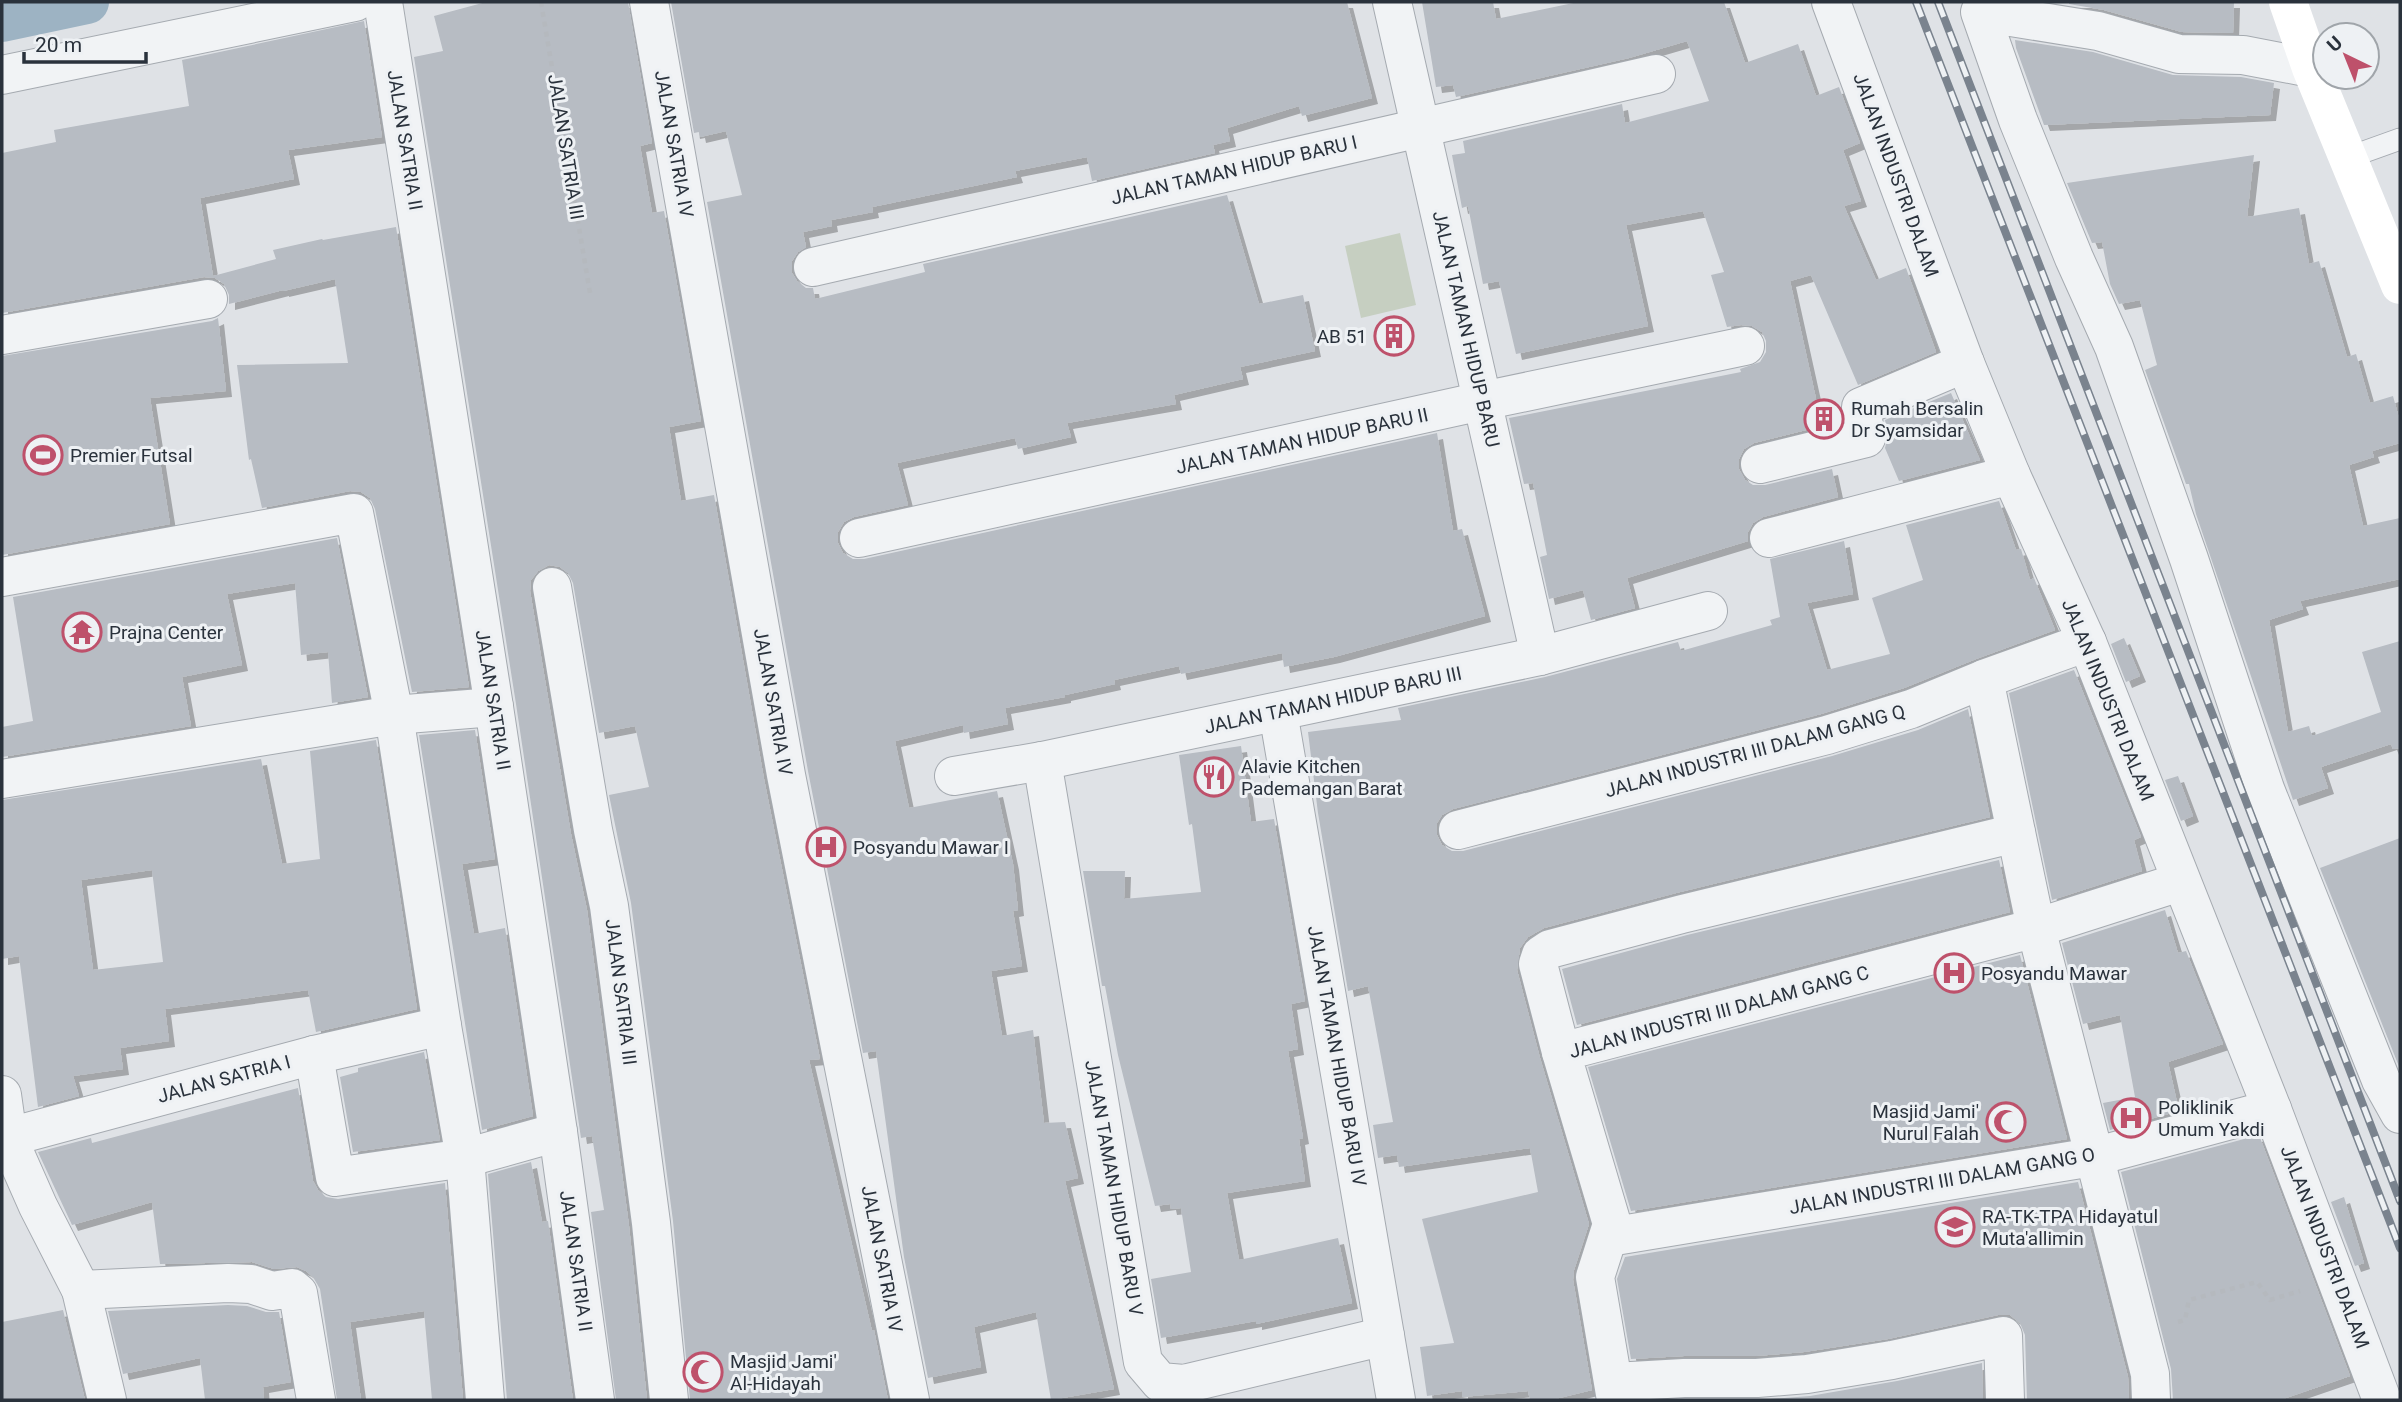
<svg xmlns="http://www.w3.org/2000/svg" width="2402" height="1402" font-family="Roboto,sans-serif">
<style>
.green{fill:#c6cfc1}
.lines{fill:none;stroke-linecap:round;stroke-linejoin:round}
.canal{stroke:#9db3c3;stroke-width:44}
.building{fill:#b7bcc3;fill-rule:evenodd;filter:url(#shadow)}
.lane-casing{stroke:#a5aab0;stroke-width:23}
.street-casing{stroke:#a5aab0;stroke-width:40}
.path{stroke:#b5b9be;stroke-width:4.5;stroke-dasharray:5 5;stroke-linecap:butt}
.lane{stroke:#f1f3f5;stroke-width:21}
.street{stroke:#f1f3f5;stroke-width:38}
.secondary{stroke:#fff;stroke-width:38}
.rail-casing{stroke:#7a838e;stroke-width:8}
.rail{stroke:#eef1f4;stroke-width:5;stroke-dasharray:16;stroke-linecap:butt}
.labels{text-anchor:middle;dominant-baseline:central;stroke-width:6;stroke-linejoin:round;paint-order:stroke}
.street-label{font-size:19px;fill:#2a323c;stroke:#eef1f4}
.poi-label{font-size:19px;fill:#2a323c;stroke:#eef1f4;text-anchor:start}
</style>
<defs>
<filter id="shadow"><feDropShadow dx="6" dy="6" stdDeviation="0" flood-color="#0004"/></filter>
</defs>
<rect width="100%" height="100%" fill="#dfe2e6"/>
<!-- green -->
<g class="green">
<polygon points="2,2 87,2 2,20"/>
<polygon points="1400,233 1416,305 1361,318 1345,246"/>
</g>
<g class="lines">
<!-- canal -->
<polyline class="canal" points="2,20 87,2"/>
</g>
<!-- building -->
<g class="building">
<polygon points="486,2 628,2 652,143 640,146 652,213 664,211 701,421 669,427 681,501 714,495 764,779 820,1059 809,1060 872,1331 874,1330 888,1400 690,1400 673,1221 631,903 609,795 649,787 635,726 599,733 573,583 568,573 560,567 549,565 538,571 531,580 530,591 571,834 587,910 629,1226 647,1400 616,1400 591,1212 604,1210 592,1136 581,1138 516,704 414,57 443,51 434,16"/>
<polygon points="671,2 1347,2 1372,98 1302,116 1299,106 1227,128 1230,141 1213,145 1215,153 1092,181 1087,157 1015,171 1017,177 872,207 873,212 831,220 832,226 803,232 806,247 798,252 792,261 792,273 797,281 806,288 813,288 815,299 925,272 923,264 1227,195 1259,304 1303,295 1315,351 1240,367 1243,379 1174,395 1176,404 1067,423 1071,437 1018,449 1015,438 897,463 908,505 854,517 844,522 838,532 838,543 843,553 853,559 864,559 1437,433 1453,531 1462,529 1485,616 1334,657 1284,667 1282,653 1181,674 1179,666 1114,680 1115,684 1065,695 1065,697 1005,708 1008,724 964,733 963,725 895,741 909,808 997,791 1013,864 1018,910 1013,911 1022,966 991,971 1002,1036 1033,1030 1044,1123 1065,1122 1078,1178 1065,1181 1114,1389 1051,1400 1036,1312 974,1327 981,1367 928,1378 904,1257 876,1051 863,1053 808,771 707,202 742,195 726,131 700,137 699,132 694,133"/>
<polygon points="1422,2 1493,2 1496,19 1578,2 1724,2 1745,63 1798,44 1816,96 1839,87 1860,143 1843,150 1861,201 1844,206 1876,280 1906,268 1936,352 1858,385 1811,275 1790,281 1822,426 1754,443 1744,449 1739,459 1739,469 1745,480 1753,485 1765,485 1832,469 1838,497 1763,517 1753,523 1748,532 1748,541 1627,578 1635,608 1591,620 1583,590 1549,599 1540,557 1547,555 1533,483 1524,484 1509,418 1741,372 1740,369 1760,362 1766,352 1766,341 1762,332 1752,326 1741,325 1727,327 1711,275 1724,272 1703,211 1626,225 1648,326 1516,354 1499,281 1483,284 1468,206 1462,208 1452,155 1465,153 1463,141 1622,104 1625,123 1709,101 1687,41 1629,58 1456,97 1453,85 1436,87"/>
<polygon points="2069,2 2234,2 2233,33 2182,32 2104,10 2069,4"/>
<polygon points="364,21 382,137 288,150 294,179 200,198 213,276 276,259 273,250 322,239 323,240 396,227 469,687 412,692 375,509 370,498 361,492 350,491 262,508 251,459 249,460 237,365 348,363 335,279 283,291 283,290 229,304 229,295 224,284 215,278 204,277 2,313 2,153 56,142 54,130 189,106 182,60"/>
<polygon points="2015,40 2093,52 2173,75 2241,77 2274,83 2270,115 2044,125 2016,48"/>
<polygon points="2254,155 2247,217 2299,208 2309,264 2319,261 2347,357 2356,354 2370,403 2393,396 2400,422 2400,443 2372,451 2374,457 2349,465 2363,526 2400,518 2400,579 2300,601 2303,609 2269,620 2288,732 2309,726 2312,736 2381,712 2362,652 2400,641 2400,748 2393,749 2391,744 2321,767 2328,788 2293,800 2196,514 2189,484 2186,484 2145,370 2157,365 2140,300 2119,304 2110,284 2102,242 2092,243 2067,183"/>
<polygon points="218,318 226,391 150,398 170,524 2,555 2,356 212,321"/>
<polygon points="1951,393 1980,460 1899,481 1885,448 1888,435 1885,420"/>
<polygon points="1999,501 2016,550 2021,549 2030,580 2034,578 2055,630 1976,659 1904,688 1821,714 1453,809 1442,815 1437,823 1437,835 1442,845 1452,851 1463,851 1832,756 1918,730 1968,709 1990,817 1676,893 1544,928 1528,937 1520,948 1517,970 1540,1058 1589,1224 1574,1270 1573,1280 1592,1390 1551,1400 1530,1400 1528,1391 1462,1397 1462,1391 1427,1396 1420,1347 1454,1343 1422,1219 1538,1192 1530,1148 1399,1167 1397,1155 1378,1158 1373,1125 1393,1122 1368,986 1348,991 1318,813 1308,732 1401,720 1398,708 1545,677 1678,642 1681,651 1772,625 1770,620 1780,617 1770,559 1844,541 1853,594 1807,603 1827,670 1890,654 1872,598 1923,580 1906,525"/>
<polygon points="337,538 368,697 332,703 328,652 301,655 295,583 227,594 242,665 182,677 191,726 2,757 2,727 33,721 13,597"/>
<polygon points="2124,638 2140,676 2126,682 2111,644"/>
<polygon points="2074,670 2141,837 2134,840 2142,871 2052,900 2009,693"/>
<polygon points="475,730 495,859 462,864 474,934 505,928 533,1116 482,1130 419,735"/>
<path d="M 376,740 L 417,1009 L 316,1032 L 308,990 L 165,1009 L 169,1041 L 120,1048 L 123,1069 L 73,1076 L 79,1096 L 38,1107 L 19,956 L 2,959 L 2,800 L 261,759 L 282,864 L 320,859 L 310,751 ZM 152,870 L 163,962 L 93,970 L 81,880 Z"/>
<polygon points="1241,746 1251,822 1274,819 1305,1001 1291,1004 1298,1049 1288,1051 1303,1138 1299,1139 1305,1181 1227,1193 1239,1260 1338,1238 1352,1303 1256,1324 1256,1321 1161,1338 1151,1279 1191,1272 1181,1208 1171,1209 1170,1204 1155,1206 1118,1055 1105,986 1102,986 1083,871 1125,871 1124,899 1201,892 1192,824 1189,825 1179,755"/>
<polygon points="2178,776 2193,816 2181,821 2165,780"/>
<polygon points="2400,838 2400,1069 2320,868"/>
<polygon points="1999,860 2010,912 1577,1025 1562,969 1687,935"/>
<polygon points="2165,910 2178,953 2186,951 2223,1044 2168,1062 2179,1111 2110,1130 2103,1103 2135,1097 2120,1015 2083,1024 2062,943"/>
<polygon points="2020,955 2067,1139 1631,1211 1588,1067"/>
<polygon points="424,1052 440,1140 353,1152 340,1077 358,1072 358,1068"/>
<polygon points="298,1088 313,1181 318,1190 326,1197 338,1199 445,1183 463,1400 432,1400 424,1311 350,1322 361,1400 337,1400 320,1289 313,1277 306,1271 297,1267 274,1269 252,1262 160,1264 152,1202 72,1225 38,1152 91,1138 92,1143"/>
<polygon points="2259,1135 2350,1376 2280,1400 2173,1400 2171,1369 2121,1172"/>
<polygon points="531,1162 542,1222 548,1221 573,1400 507,1400 488,1174"/>
<polygon points="2078,1182 2128,1377 2129,1400 2027,1400 2025,1335 2020,1323 2010,1315 1998,1315 1888,1339 1804,1352 1756,1356 1684,1356 1631,1359 1617,1279 1625,1257"/>
<polygon points="2344,1197 2364,1263 2355,1266 2331,1202"/>
<polygon points="228,1305 247,1306 266,1312 279,1312 291,1382 263,1387 264,1400 205,1400 200,1358 123,1374 108,1311"/>
<polygon points="63,1310 85,1400 2,1400 2,1322"/>
<polygon points="1982,1363 1983,1400 1678,1400 1757,1400 1810,1396 1897,1381"/>
</g>
<g class="lines">
<!-- lane casing -->
<g class="lane-casing">
<polyline id="lane" points="2347,158 2400,139"/>
</g>
<!-- street casing -->
<g class="street-casing">
<g id="street">
<polyline points="383,2 494,707 558,1132 595,1400"/>
<polyline points="649,2 786,775 910,1400"/>
<polyline points="1392,2 1540,656"/>
<polyline points="1831,2 1965,363 2011,475 2087,642 2272,1109 2382,1400"/>
<polyline points="2311,68 2243,55 2179,54 2098,31 1980,12 2018,120 2074,258 2114,347 2189,559 2265,789 2381,1080 2400,1114"/>
<polyline points="2,75 355,2"/>
<polyline points="813,267 1656,74"/>
<polyline points="2,335 208,299"/>
<polyline points="1760,464 1866,438 1861,407 1965,363"/>
<polyline points="859,538 1482,401 1745,346"/>
<polyline points="1769,538 2011,475"/>
<polyline points="2,577 354,513 394,715 442,1026 465,1158 485,1400"/>
<polyline points="552,587 593,830 609,906 651,1223 669,1400"/>
<polyline points="1984,679 2036,928 2150,1374 2151,1400"/>
<polyline points="1278,712 1396,1400"/>
<polyline points="1042,761 1143,1362 1160,1382 1184,1384 1385,1336"/>
<polyline points="954,776 1042,761 1540,656 1708,611"/>
<polyline points="2,779 394,715 494,707"/>
<polyline points="1458,830 1827,735 1911,709 1984,679 2087,642"/>
<polyline points="1561,1052 1538,964 1541,955 1550,949 1682,914 2016,833"/>
<polyline points="314,1055 335,1177 465,1158 558,1132"/>
<polyline points="2,1095 8,1138 38,1206 81,1290 107,1400"/>
<polyline points="2,1139 314,1055 442,1026"/>
<polyline points="1609,1237 2093,1157 2272,1109"/>
<polyline points="81,1290 228,1283 251,1284 272,1291 292,1288 298,1293 316,1400"/>
<polyline points="1614,1382 1684,1378 1757,1378 1807,1374 1892,1360 2003,1336 2005,1400"/>
<polyline points="1616,1400 1595,1277 1612,1224 1561,1052 2036,928 2180,882"/>
</g>
</g>
<!-- path -->
<g class="path">
<polyline points="541,2 590,293"/>
<polyline points="2178,1322 2185,1320 2189,1300 2257,1282 2270,1300 2300,1291"/>
</g>
<!-- lane -->
<use href="#lane" class="lane"/>
<!-- street -->
<use href="#street" class="street"/>
<!-- secondary -->
<polyline class="secondary" points="2288,2 2311,68 2400,285"/>
<!-- rail casing -->
<g class="rail-casing">
<g id="rail">
<polyline points="1916,2 2400,1248"/>
<polyline points="1938,2 2400,1201"/>
</g>
</g>
<!-- rail -->
<use href="#rail" class="rail"/>
</g>
<!-- icons -->
<defs>
<g id="building-ring" transform="scale(2.0125)"><circle r="9.5" fill="#eef1f4" stroke="#be516b" stroke-width="1.5"/><path d="M-4-6H4V6H1V3H-1V6H-4ZM-2.5-4.3h1.7v1.8h-1.7ZM.8-4.3h1.7v1.8H.8ZM-2.5-1h1.7V.8h-1.7ZM.8-1h1.7V.8H.8Z" fill="#be516b"/></g>
<g id="stadium-ring" transform="scale(2.0125)"><circle r="9.5" fill="#eef1f4" stroke="#be516b" stroke-width="1.5"/><path d="M0-5a6.5 5 0 1 0 0 10a6.5 5 0 1 0 0-10ZM-3.5-1.8h7v3.6h-7Z" fill="#be516b"/></g>
<g id="temple-ring" transform="scale(2.0125)"><circle r="9.5" fill="#eef1f4" stroke="#be516b" stroke-width="1.5"/><path d="M0-6L5-2H3V0L6.5 2.5H4V6H1.5V3h-3V6H-4V2.5H-6.5L-3 0V-2H-5Z" fill="#be516b"/></g>
<g id="restaurant-ring" transform="scale(2.0125)"><circle r="9.5" fill="#eef1f4" stroke="#be516b" stroke-width="1.5"/><path d="M-5-6h1v4h1v-4h1v4h1v-4h1v5L-1.5 .5V6h-2V.5L-5-1ZM5-6V6H3V1.5H1.5Q1.5-4 5-6Z" fill="#be516b"/></g>
<g id="hospital-ring" transform="scale(2.0125)"><circle r="9.5" fill="#eef1f4" stroke="#be516b" stroke-width="1.5"/><path d="M-5-5h3v3.5h4V-5h3V5h-3V1.5h-4V5h-3Z" fill="#be516b"/></g>
<g id="mosque-ring" transform="scale(2.0125)"><circle r="9.5" fill="#eef1f4" stroke="#be516b" stroke-width="1.5"/><path d="M3.5-4.9A6 6 0 1 0 3.5 4.9A5 5 0 1 1 3.5-4.9Z" fill="#be516b"/></g>
<g id="school-ring" transform="scale(2.0125)"><circle r="9.5" fill="#eef1f4" stroke="#be516b" stroke-width="1.5"/><path d="M0-5L7-2L0 1L-7-2ZM-4 1L0 2.5L4 1V4Q0 6-4 4Z" fill="#be516b"/></g>
</defs>
<g fill-rule="evenodd">
<use href="#building-ring" x="1394" y="336"/>
<use href="#building-ring" x="1824" y="419"/>
<use href="#stadium-ring" x="43" y="455"/>
<use href="#temple-ring" x="82" y="632"/>
<use href="#restaurant-ring" x="1214" y="777"/>
<use href="#hospital-ring" x="826" y="847"/>
<use href="#hospital-ring" x="1954" y="973"/>
<use href="#hospital-ring" x="2131" y="1118"/>
<use href="#mosque-ring" x="2006" y="1122"/>
<use href="#school-ring" x="1955" y="1227"/>
<use href="#mosque-ring" x="703" y="1372"/>
</g>
<g class="labels">
<!-- street labels -->
<g class="street-label">
<text transform="translate(405 140) rotate(81)">JALAN SATRIA II</text>
<text transform="translate(674 144) rotate(80)">JALAN SATRIA IV</text>
<text transform="translate(566 147) rotate(81)">JALAN SATRIA III</text>
<text transform="translate(1234 170) rotate(-13)">JALAN TAMAN HIDUP BARU I</text>
<text transform="translate(1896 175) rotate(70)">JALAN INDUSTRI DALAM</text>
<text transform="translate(1466 329) rotate(77)">JALAN TAMAN HIDUP BARU</text>
<text transform="translate(1302 441) rotate(-12)">JALAN TAMAN HIDUP BARU II</text>
<text transform="translate(493 700) rotate(81)">JALAN SATRIA II</text>
<text transform="translate(1333 700) rotate(-12)">JALAN TAMAN HIDUP BARU III</text>
<text transform="translate(2108 700) rotate(68)">JALAN INDUSTRI DALAM</text>
<text transform="translate(773 702) rotate(80)">JALAN SATRIA IV</text>
<text transform="translate(1755 751) rotate(-15)">JALAN INDUSTRI III DALAM GANG Q</text>
<text transform="translate(621 992) rotate(83)">JALAN SATRIA III</text>
<text transform="translate(1719 1012) rotate(-15)">JALAN INDUSTRI III DALAM GANG C</text>
<text transform="translate(1337 1056) rotate(80)">JALAN TAMAN HIDUP BARU IV</text>
<text transform="translate(224 1079) rotate(-15)">JALAN SATRIA I</text>
<text transform="translate(1942 1181) rotate(-10)">JALAN INDUSTRI III DALAM GANG O</text>
<text transform="translate(1114 1188) rotate(80)">JALAN TAMAN HIDUP BARU V</text>
<text transform="translate(2325 1247) rotate(69)">JALAN INDUSTRI DALAM</text>
<text transform="translate(882 1259) rotate(79)">JALAN SATRIA IV</text>
<text transform="translate(576 1261) rotate(82)">JALAN SATRIA II</text>
</g>
<!-- poi labels -->
<g class="poi-label">
<text x="1367" y="336" text-anchor="end">AB 51</text>
<text x="1851" y="408">Rumah Bersalin<tspan x="1851" dy="22">Dr Syamsidar</tspan></text>
<text x="70" y="455">Premier Futsal</text>
<text x="109" y="632">Prajna Center</text>
<text x="1241" y="766">Alavie Kitchen<tspan x="1241" dy="22">Pademangan Barat</tspan></text>
<text x="853" y="847">Posyandu Mawar I</text>
<text x="1981" y="973">Posyandu Mawar</text>
<text x="2158" y="1107">Poliklinik<tspan x="2158" dy="22">Umum Yakdi</tspan></text>
<text x="1979" y="1111" text-anchor="end">Masjid Jami'<tspan x="1979" dy="22">Nurul Falah</tspan></text>
<text x="1982" y="1216">RA-TK-TPA Hidayatul<tspan x="1982" dy="22">Muta'allimin</tspan></text>
<text x="730" y="1361">Masjid Jami'<tspan x="730" dy="22">Al-Hidayah</tspan></text>
</g>
</g>
<!-- border -->
<rect width="2402" height="1402" fill="none" stroke="#2a323c" stroke-width="7"/>
<!-- north arrow -->
<g transform="translate(2346 56) rotate(317)"><circle r="33" fill="#eef1f4" stroke="#a0a5aa" stroke-width="2"/>
<path d="M0-5L12 26L0 18L-12 26Z" fill="#be516b"/>
<text y="-10" font-size="19" font-weight="bold" text-anchor="middle" fill="#2a323c">U</text>
</g>
<!-- scale -->
<path d="M24 52v10h122v-10" fill="none" stroke="#2a323c" stroke-width="3.5"/>
<text x="35" y="52" font-size="21" fill="#2a323c" stroke="#eef1f4" stroke-width="5" paint-order="stroke">20 m</text>
</svg>
